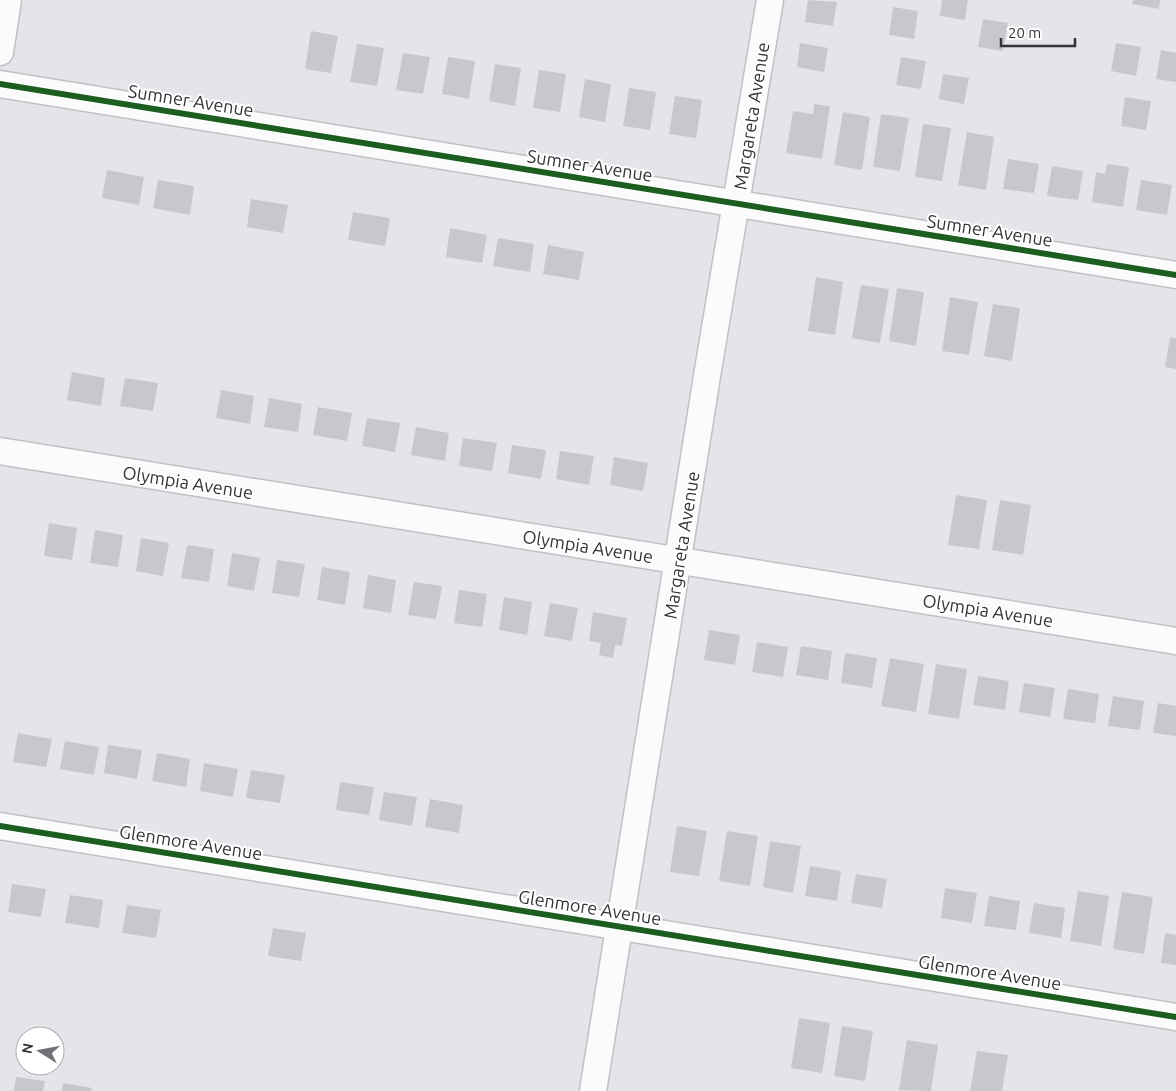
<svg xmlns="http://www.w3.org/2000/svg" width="1176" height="1091" font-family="Ubuntu,sans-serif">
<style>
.building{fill:#c8c8cc}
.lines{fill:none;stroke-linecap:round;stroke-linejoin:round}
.minor-casing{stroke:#c0c0c5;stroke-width:29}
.minor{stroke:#fbfbfc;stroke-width:26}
.cycleway-casing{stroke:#fff;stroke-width:9}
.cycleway{stroke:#1b5e20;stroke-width:6}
.labels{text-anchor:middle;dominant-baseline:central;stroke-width:4;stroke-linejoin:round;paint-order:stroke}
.street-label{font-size:18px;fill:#343437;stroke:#fff}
</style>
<rect width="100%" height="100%" fill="#e4e4ea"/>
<!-- building -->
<g class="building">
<polygon points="808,0 837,2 833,26 805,22"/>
<polygon points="942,0 968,0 965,20 940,16"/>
<polygon points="1133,0 1160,0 1159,9 1132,4"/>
<polygon points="893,7 918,11 914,39 889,35"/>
<polygon points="983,19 1008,23 1003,51 978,47"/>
<polygon points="311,31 338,36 331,73 305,69"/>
<polygon points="800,43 828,48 824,72 797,67"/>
<polygon points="1116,43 1141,47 1136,76 1111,71"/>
<polygon points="357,44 384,48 377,86 350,82"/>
<polygon points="1161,50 1176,53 1176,82 1156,79"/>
<polygon points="403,53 430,57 423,94 396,90"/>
<polygon points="448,57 475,61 469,99 442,94"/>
<polygon points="901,57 926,61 921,89 896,85"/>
<polygon points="495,64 521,68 515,106 489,101"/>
<polygon points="539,70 566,74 560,112 533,108"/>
<polygon points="943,74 969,78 964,104 939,99"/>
<polygon points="585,79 611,84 605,122 579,117"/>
<polygon points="629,88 656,92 650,130 623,126"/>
<polygon points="675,96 702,100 696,138 669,134"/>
<polygon points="1125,97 1151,101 1146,130 1121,126"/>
<polygon points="814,104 830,106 822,159 786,153 793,111 813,114"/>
<polygon points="843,112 870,117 862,170 834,165"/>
<polygon points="881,114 909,118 900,171 873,167"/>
<polygon points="923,124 951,128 942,181 915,177"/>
<polygon points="967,132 994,137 986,190 958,185"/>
<polygon points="1008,159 1039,164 1034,193 1003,189"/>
<polygon points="1107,164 1129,167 1123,207 1092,202 1096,172 1105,174"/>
<polygon points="1052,166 1083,171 1078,200 1047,196"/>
<polygon points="107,170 144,177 139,205 102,198"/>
<polygon points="158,180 194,186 190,215 153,208"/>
<polygon points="1141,180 1172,185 1167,215 1136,210"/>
<polygon points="251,199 288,205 283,233 247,227"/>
<polygon points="353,212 390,218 385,246 348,240"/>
<polygon points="450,228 487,235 482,263 446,257"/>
<polygon points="498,238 534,244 530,272 493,266"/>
<polygon points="548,245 584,252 579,280 543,274"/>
<polygon points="816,277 843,282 835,335 808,331"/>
<polygon points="861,285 889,289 880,343 852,338"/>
<polygon points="897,288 924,292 916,346 889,341"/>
<polygon points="950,297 978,302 969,355 942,351"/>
<polygon points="993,304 1020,308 1012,361 984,356"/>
<polygon points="1170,337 1176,338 1176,369 1165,367"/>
<polygon points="72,372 105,378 101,406 67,400"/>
<polygon points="125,378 158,383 153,411 120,406"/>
<polygon points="221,390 254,396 250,424 216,418"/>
<polygon points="269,398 302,404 298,432 264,427"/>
<polygon points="318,407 352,413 347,441 313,435"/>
<polygon points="367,418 400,423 395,452 362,446"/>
<polygon points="416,427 449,433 445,461 411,455"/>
<polygon points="463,438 497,443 492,471 459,466"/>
<polygon points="512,445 546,450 541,479 508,473"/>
<polygon points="560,451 594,456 589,485 556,479"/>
<polygon points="614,457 648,463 643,491 610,485"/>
<polygon points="956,495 987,500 979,549 948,545"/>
<polygon points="1000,500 1031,505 1023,555 992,550"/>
<polygon points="49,523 77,528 72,560 44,556"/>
<polygon points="95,530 123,535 118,567 90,563"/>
<polygon points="141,538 169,543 163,576 136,571"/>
<polygon points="187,545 214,549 209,582 181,578"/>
<polygon points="232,553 260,558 254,591 227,586"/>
<polygon points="277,560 305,564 299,597 272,593"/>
<polygon points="322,567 350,572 345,605 317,600"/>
<polygon points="368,575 396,580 391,613 363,608"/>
<polygon points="414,582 442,586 436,619 408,615"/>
<polygon points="459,590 487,594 482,627 454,623"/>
<polygon points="504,597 532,602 527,635 499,630"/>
<polygon points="550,603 578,608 572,641 544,636"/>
<polygon points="593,612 627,618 622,646 615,645 613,658 599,655 601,643 589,641"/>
<polygon points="709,630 740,635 735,665 704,660"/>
<polygon points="757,642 788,647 783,677 752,672"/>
<polygon points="801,646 832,651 828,680 796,675"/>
<polygon points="845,653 877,658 872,688 841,683"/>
<polygon points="890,658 924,664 916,712 881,706"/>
<polygon points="936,664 967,669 959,719 928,714"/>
<polygon points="978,676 1009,681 1005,710 973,705"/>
<polygon points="1024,683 1055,688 1050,717 1019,712"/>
<polygon points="1068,689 1099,694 1095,723 1063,719"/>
<polygon points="1113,696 1144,701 1140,730 1108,726"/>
<polygon points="1158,703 1176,706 1176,736 1153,733"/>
<polygon points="18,733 52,739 46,767 13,762"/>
<polygon points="65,741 99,747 94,775 60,769"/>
<polygon points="108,745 142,750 137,779 104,773"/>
<polygon points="157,753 190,759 186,787 152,781"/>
<polygon points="204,763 238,769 233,797 200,791"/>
<polygon points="251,770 285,775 280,803 246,798"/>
<polygon points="340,782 374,787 369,815 336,810"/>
<polygon points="384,792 417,797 412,826 379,820"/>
<polygon points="430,799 463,805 459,833 425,827"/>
<polygon points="677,826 707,831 699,876 670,872"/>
<polygon points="727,831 758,836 750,886 719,881"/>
<polygon points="770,841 801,846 793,893 763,887"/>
<polygon points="810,866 841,871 837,901 805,896"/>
<polygon points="856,874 887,879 882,908 851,903"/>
<polygon points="12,884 46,889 41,917 8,912"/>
<polygon points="945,888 977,893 972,923 941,918"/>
<polygon points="1078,891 1109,896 1101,946 1070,941"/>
<polygon points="1122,892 1153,897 1144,954 1113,949"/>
<polygon points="70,895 103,900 99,928 65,923"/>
<polygon points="989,896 1020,901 1016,930 984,926"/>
<polygon points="1034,903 1065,908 1061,938 1029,933"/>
<polygon points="127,905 161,910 156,938 122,933"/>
<polygon points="273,928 306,933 301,961 268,956"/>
<polygon points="1165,933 1176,935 1176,965 1161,963"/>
<polygon points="799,1018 830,1023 822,1073 791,1068"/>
<polygon points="842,1026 873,1031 865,1081 834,1076"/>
<polygon points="907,1040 938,1045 931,1091 899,1090"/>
<polygon points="977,1051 1008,1055 1002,1091 970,1091"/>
<polygon points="16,1077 45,1081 43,1091 14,1091"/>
<polygon points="63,1083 92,1088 91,1091 62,1091"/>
</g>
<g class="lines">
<!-- minor casing -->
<g class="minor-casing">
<g id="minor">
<polyline points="0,52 8,0"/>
<polyline points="0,84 1176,275"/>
<polyline points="0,451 1176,641"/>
<polyline points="0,826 1176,1017"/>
<polyline points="593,1091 708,370 770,0"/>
</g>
</g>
<!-- minor -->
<use href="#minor" class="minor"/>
<!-- cycleway casing -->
<g class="cycleway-casing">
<g id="cycleway">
<polyline points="0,84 1176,275"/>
<polyline points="0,826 1176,1017"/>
</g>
</g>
<!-- cycleway -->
<use href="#cycleway" class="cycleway"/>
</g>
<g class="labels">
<!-- street labels -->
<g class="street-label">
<text transform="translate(191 100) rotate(9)">Sumner Avenue</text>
<text transform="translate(751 116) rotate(-81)">Margareta Avenue</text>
<text transform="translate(590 165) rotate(9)">Sumner Avenue</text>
<text transform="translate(990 230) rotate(9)">Sumner Avenue</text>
<text transform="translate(188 482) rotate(9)">Olympia Avenue</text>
<text transform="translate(681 545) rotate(-81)">Margareta Avenue</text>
<text transform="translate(588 546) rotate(9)">Olympia Avenue</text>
<text transform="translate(988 610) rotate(9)">Olympia Avenue</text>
<text transform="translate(191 842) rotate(9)">Glenmore Avenue</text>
<text transform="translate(590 907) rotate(9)">Glenmore Avenue</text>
<text transform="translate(990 972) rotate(9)">Glenmore Avenue</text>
</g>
</g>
<!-- north arrow -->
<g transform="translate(40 1051) rotate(281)"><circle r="24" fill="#ffffff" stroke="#aeaeaf"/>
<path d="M0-4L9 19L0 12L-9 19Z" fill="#727276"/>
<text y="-8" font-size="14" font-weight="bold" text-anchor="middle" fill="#343437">N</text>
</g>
<!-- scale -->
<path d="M1001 38v8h74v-8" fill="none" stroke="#343437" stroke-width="2.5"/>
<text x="1008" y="38" font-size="15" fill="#343437" stroke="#ffffff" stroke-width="4" paint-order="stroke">20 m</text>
</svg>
